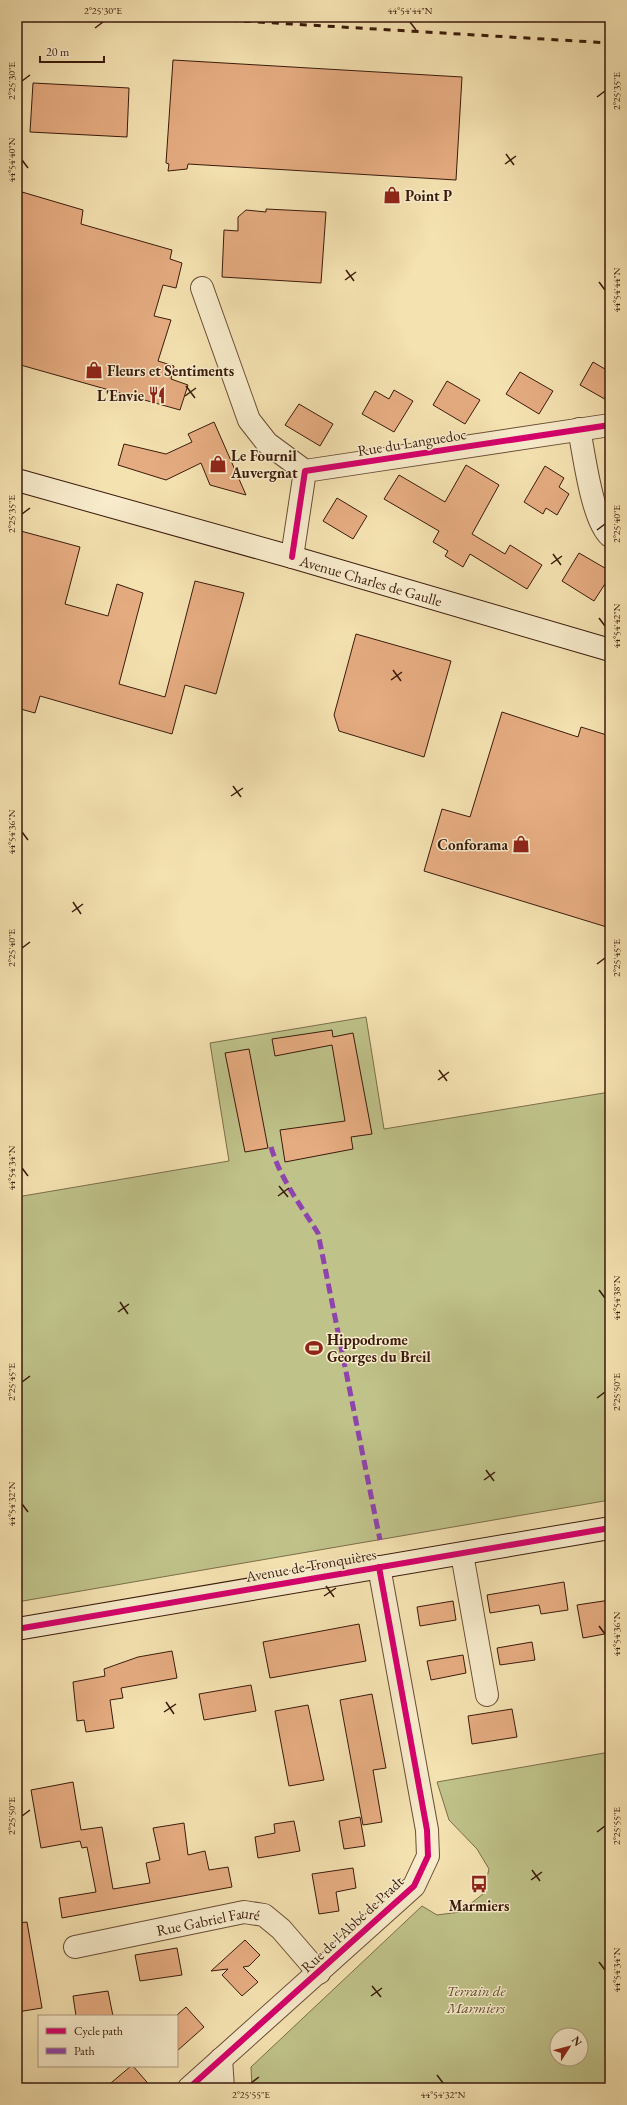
<svg xmlns="http://www.w3.org/2000/svg" width="627" height="2105" font-family="'EB Garamond',serif">
<style>
.green{fill:#bfc289;stroke:#7c6e4a;fill-rule:evenodd}
.building{fill:#e6ac81;stroke:#3a1a0c}
.lines{fill:none;stroke-linecap:round;stroke-linejoin:round}
.street-casing{stroke:#694c35;stroke-width:24}
.secondary-casing{stroke:#3a1a0c;stroke-width:24}
.street{stroke:#f8eccc;stroke-width:22}
.secondary{stroke:#f8eccc;stroke-width:22}
.rail{stroke:#3a1a0c;stroke-width:3;stroke-dasharray:7 7;stroke-linecap:butt}
.quiet{stroke:#8e44ad;stroke-width:5;stroke-dasharray:10 5;stroke-linecap:butt}
.cycleway-casing{stroke:#f8eccc;stroke-width:8}
.cycleway{stroke:#d6006c;stroke-width:6}
.ticks{fill:none;stroke:#3a1a0c;stroke-width:1.5}
.labels{text-anchor:middle;dominant-baseline:central;stroke-width:3;stroke-linejoin:round;paint-order:stroke}
.poi-label{font-size:15px;font-weight:bold;fill:#3a1a0c;stroke:#f8eccc;text-anchor:start}
.street-label{font-size:15px;fill:#3a1a0c;stroke:#f8eccc}
.park-label{font-size:15px;font-style:italic;fill:#624c32;stroke:#f8eccc}
.neatline{fill:none;stroke:#3a1a0c;stroke-width:1.5}
.ticks-label{font-size:10px;text-anchor:middle;fill:#3a1a0c}
</style>
<rect width="100%" height="100%" fill="#f5e2b1"/>
<filter id="stains"><feTurbulence type="fractalNoise" baseFrequency=".005" numOctaves="4"/><feColorMatrix values="0 0 0 0 .2 0 0 0 0 .09 0 0 0 0 .02 0 0 0 .5 -.17"/></filter>
<radialGradient id="worn" r=".72"><stop offset=".6" stop-color="#630" stop-opacity="0"/><stop offset="1" stop-color="#630" stop-opacity=".3"/></radialGradient>
<!-- green -->
<g class="green">
<polygon points="366,1017 384,1129 610,1092 610,1500 17,1602 17,1197 229,1161 210,1043"/>
<path d="M 610,1752 L 610,2088 L 252,2088 L 251,2067 L 422,1906 L 437,1915 L 460,1912 L 483,1894 L 489,1869 L 477,1849 L 449,1820 L 437,1782 ZM 557,2035 L 581,2035 L 581,2059 L 557,2059 Z"/>
</g>
<!-- building -->
<g class="building">
<polygon points="173,60 462,77 456,180 188,164 187,169 168,171 169,164 166,163"/>
<polygon points="33,83 129,88 127,137 30,132"/>
<polygon points="22,192 83,210 81,224 172,250 170,259 182,263 176,288 163,285 154,316 171,320 158,361 174,366 171,379 188,385 180,410 17,364 17,208"/>
<polygon points="266,209 326,212 321,283 222,277 224,230 238,231 238,217 246,210 266,212"/>
<polygon points="593,362 610,372 610,402 580,385"/>
<polygon points="520,372 553,391 539,414 506,394"/>
<polygon points="447,381 480,400 465,424 433,405"/>
<polygon points="394,390 413,401 394,432 362,414 375,391 389,399"/>
<polygon points="299,404 333,424 320,446 285,425"/>
<polygon points="214,422 246,495 210,485 201,463 166,480 118,465 124,444 166,454 192,442 188,434"/>
<polygon points="466,465 499,485 472,534 505,554 510,545 542,565 527,589 470,554 463,567 445,556 448,551 433,542 439,531 384,499 399,475 445,502"/>
<polygon points="545,466 564,478 559,487 569,494 557,515 546,508 543,514 524,502"/>
<polygon points="337,498 367,516 353,539 323,521"/>
<polygon points="17,530 80,547 65,604 108,616 117,584 143,593 119,684 165,697 195,581 244,593 216,694 185,685 172,734 40,696 35,713 17,708"/>
<polygon points="579,553 610,571 610,576 594,601 562,581"/>
<polygon points="356,634 451,661 424,757 339,731 334,715"/>
<polygon points="502,712 578,737 581,727 610,736 610,928 424,871 442,809 470,817"/>
<polygon points="332,1030 333,1037 353,1033 372,1134 351,1137 353,1149 285,1162 280,1130 345,1121 332,1045 275,1056 272,1039"/>
<polygon points="249,1049 268,1148 245,1152 225,1053"/>
<polygon points="564,1582 568,1610 541,1614 539,1605 490,1613 487,1595"/>
<polygon points="610,1600 610,1633 583,1638 577,1605"/>
<polygon points="453,1601 456,1620 420,1626 417,1607"/>
<polygon points="359,1624 366,1661 270,1678 263,1642"/>
<polygon points="532,1642 535,1660 500,1665 497,1648"/>
<polygon points="172,1651 177,1678 121,1688 123,1698 110,1700 114,1728 86,1732 84,1720 77,1721 73,1682 105,1676 104,1669 138,1657"/>
<polygon points="463,1655 466,1673 431,1680 427,1661"/>
<polygon points="251,1685 256,1711 204,1720 199,1694"/>
<polygon points="372,1694 386,1768 373,1770 382,1822 363,1825 340,1700"/>
<polygon points="308,1705 324,1780 289,1786 275,1711"/>
<polygon points="512,1709 517,1737 472,1744 468,1716"/>
<polygon points="73,1782 81,1830 102,1827 113,1889 150,1883 146,1863 160,1860 153,1828 184,1823 188,1855 205,1851 209,1870 228,1867 232,1887 62,1918 59,1898 96,1892 87,1847 82,1848 80,1841 41,1848 31,1790"/>
<polygon points="360,1817 365,1846 344,1849 339,1821"/>
<polygon points="294,1821 300,1851 258,1858 255,1837 275,1833 274,1824"/>
<polygon points="353,1868 356,1888 336,1892 339,1911 319,1914 312,1874"/>
<polygon points="27,1922 42,2008 17,2012 17,1923"/>
<polygon points="245,1940 260,1955 249,1966 243,1967 258,1982 242,1996 222,1975 228,1969 211,1971"/>
<polygon points="177,1948 182,1975 140,1981 135,1955"/>
<polygon points="108,1991 113,2016 76,2016 73,1996"/>
<polygon points="186,2007 204,2027 177,2051 177,2015"/>
<polygon points="131,2066 133,2066 152,2088 105,2088"/>
</g>
<g class="lines">
<!-- street casing -->
<g class="street-casing">
<g id="street">
<polyline points="202,288 249,420 267,443 305,471"/>
<path d="M 579,429 C 584,454 592,520 610,536"/>
<polyline points="292,557 305,471 610,425"/>
<polyline points="462,1554 487,1695"/>
<path id="s1" d="M 75,1947 L 244,1912 L 264,1915 L 281,1929 L 319,1973"/>
<polyline points="221,2059 223,2088"/>
<polyline points="189,2088 414,1886 428,1856 427,1830 379,1567"/>
</g>
</g>
<!-- secondary casing -->
<g class="secondary-casing">
<g id="secondary">
<path id="s2" d="M 17,480 L 292,557 L 610,650"/>
<polyline points="17,1629 610,1528"/>
</g>
</g>
<!-- street -->
<use href="#street" class="street"/>
<!-- secondary -->
<use href="#secondary" class="secondary"/>
<!-- rail -->
<polyline class="rail" points="174,17 610,43"/>
<!-- quiet -->
<path class="quiet" d="M 271,1147 C 280,1178 301,1206 318,1233 L 380,1540"/>
<!-- cycleway casing -->
<g class="cycleway-casing">
<g id="cycleway">
<polyline points="292,557 305,471 610,425"/>
<polyline points="17,1629 610,1528"/>
<polyline points="189,2088 414,1886 428,1856 427,1830 379,1567"/>
</g>
</g>
<!-- cycleway -->
<use href="#cycleway" class="cycleway"/>
</g>
<!-- ticks -->
<path class="ticks" d="M 410,22 L 416,30M 95,28 L 103,22M 22,81 L 30,75M 597,97 L 605,91M 506,154 L 514,165M 22,160 L 28,168M 505,164 L 516,156M 346,270 L 354,281M 345,280 L 356,272M 599,282 L 605,290M 186,386 L 195,398M 185,396 L 196,388M 22,514 L 30,508M 597,530 L 605,524M 553,554 L 561,565M 551,564 L 562,556M 599,618 L 605,626M 393,670 L 401,681M 391,680 L 402,672M 233,786 L 241,797M 231,796 L 243,788M 22,832 L 28,840M 73,902 L 81,914M 72,912 L 83,904M 22,948 L 30,942M 597,964 L 605,958M 439,1070 L 447,1081M 438,1080 L 449,1072M 22,1168 L 28,1176M 279,1186 L 288,1197M 278,1196 L 289,1188M 599,1290 L 605,1298M 120,1302 L 128,1314M 118,1312 L 129,1304M 22,1382 L 30,1376M 597,1398 L 605,1392M 486,1470 L 494,1481M 484,1480 L 495,1472M 22,1504 L 28,1512M 326,1586 L 334,1597M 324,1596 L 336,1588M 599,1626 L 605,1634M 166,1702 L 174,1714M 164,1712 L 176,1704M 22,1816 L 30,1810M 597,1832 L 605,1826M 532,1870 L 540,1881M 531,1880 L 542,1872M 599,1962 L 605,1970M 372,1986 L 381,1997M 371,1996 L 382,1988M 437,2075 L 443,2083M 251,2083 L 259,2077"/>
<!-- icons -->
<defs>
<g id="shop-bare" transform="scale(1.38)"><path d="M-5-2.5h2.3a2.7 3.5 0 0 1 5.4 0H5L5.5 6h-11ZM-1.5-2.5h3a1.5 2.3 0 0 0-3 0Z" fill="#8f2418" stroke="#f8eccc" stroke-width="2.5" paint-order="stroke"/></g>
<g id="restaurant-bare" transform="scale(1.38)"><path d="M-5-6h1v4h1v-4h1v4h1v-4h1v5L-1.5 .5V6h-2V.5L-5-1ZM5-6V6H3V1.5H1.5Q1.5-4 5-6Z" fill="#8f2418" stroke="#f8eccc" stroke-width="2.5" paint-order="stroke"/></g>
<g id="stadium-bare" transform="scale(1.38)"><path d="M0-5a6.5 5 0 1 0 0 10a6.5 5 0 1 0 0-10ZM-3.5-1.8h7v3.6h-7Z" fill="#8f2418" stroke="#f8eccc" stroke-width="2.5" paint-order="stroke"/></g>
<g id="bus-bare" transform="scale(1.38)"><path d="M-5-6H5V4H4V6H2V4H-2V6H-4V4H-5ZM-3.5-4V0h7V-4ZM-3.5 1.2v1.5H-2V1.2ZM2 1.2v1.5H3.5V1.2Z" fill="#8f2418" stroke="#f8eccc" stroke-width="2.5" paint-order="stroke"/></g>
</defs>
<g fill-rule="evenodd">
<use href="#shop-bare" x="392" y="195"/>
<use href="#shop-bare" x="94" y="370"/>
<use href="#restaurant-bare" x="157" y="395"/>
<use href="#shop-bare" x="218" y="464"/>
<use href="#shop-bare" x="521" y="844"/>
<use href="#stadium-bare" x="314" y="1348"/>
<use href="#bus-bare" x="479" y="1884"/>
</g>
<g class="labels">
<!-- poi labels -->
<g class="poi-label">
<text x="405" y="195">Point P</text>
<text x="107" y="370">Fleurs et Sentiments</text>
<text x="144" y="395" text-anchor="end">L'Envie</text>
<text x="231" y="455">Le Fournil<tspan x="231" dy="17">Auvergnat</tspan></text>
<text x="508" y="844" text-anchor="end">Conforama</text>
<text x="327" y="1339">Hippodrome<tspan x="327" dy="17">Georges du Breil</tspan></text>
<text x="479" y="1905" text-anchor="middle">Marmiers</text>
</g>
<!-- street labels -->
<g class="street-label">
<text transform="translate(412 442) rotate(-9)">Rue du Languedoc</text>
<text stroke="none"><textPath href="#s2" startOffset="368">Avenue Charles de Gaulle</textPath></text>
<text transform="translate(311 1565) rotate(-10)">Avenue de Tronquières</text>
<text stroke="none"><textPath href="#s1" startOffset="136">Rue Gabriel Fauré</textPath></text>
<text transform="translate(352 1924) rotate(-43)">Rue de l'Abbé de Pradt</text>
</g>
<!-- park labels -->
<g class="park-label">
<text x="476" y="1990">Terrain de<tspan x="476" dy="17">Marmiers</tspan></text>
</g>
</g>
<!-- margin -->
<rect width="627" height="2105" fill="none" stroke="#f5e2b1" stroke-width="44"/>
<!-- legend -->
<rect x="38" y="2015" width="140" height="52" fill="#f8eccc" stroke="#ac987f"/>
<rect x="46" y="2028" width="20" height="6" fill="#d6006c" stroke="#ac987f"/>
<text x="74" y="2035" font-size="12" fill="#3a1a0c">Cycle path</text>
<rect x="46" y="2048" width="20" height="6" fill="#8e44ad" stroke="#ac987f"/>
<text x="74" y="2055" font-size="12" fill="#3a1a0c">Path</text>
<!-- north arrow -->
<g transform="translate(569 2047) rotate(54)"><circle r="19" fill="#f8eccc" stroke="#ac987f"/>
<path d="M0-3L7 15L0 10L-7 15Z" fill="#8f2418"/>
<text y="-6" font-size="11" font-weight="bold" text-anchor="middle" fill="#3a1a0c">N</text>
</g>
<!-- scale -->
<path d="M40 56v6h64v-6" fill="none" stroke="#3a1a0c" stroke-width="2"/>
<text x="46" y="56" font-size="12" fill="#3a1a0c" stroke="#f8eccc" stroke-width="3" paint-order="stroke">20 m</text>
<rect x="22" y="22" width="583" height="2061" class="neatline"/>
<g class="ticks-label">
<text x="103" y="14">2°25'30"E</text>
<text x="410" y="14">44°54'44"N</text>
<text transform="translate(11 81) rotate(-90)" y="4">2°25'30"E</text>
<text transform="translate(616 91) rotate(-90)" y="4">2°25'35"E</text>
<text transform="translate(11 160) rotate(-90)" y="4">44°54'40"N</text>
<text transform="translate(616 290) rotate(-90)" y="4">44°54'44"N</text>
<text transform="translate(11 514) rotate(-90)" y="4">2°25'35"E</text>
<text transform="translate(616 524) rotate(-90)" y="4">2°25'40"E</text>
<text transform="translate(616 626) rotate(-90)" y="4">44°54'42"N</text>
<text transform="translate(11 832) rotate(-90)" y="4">44°54'36"N</text>
<text transform="translate(11 948) rotate(-90)" y="4">2°25'40"E</text>
<text transform="translate(616 958) rotate(-90)" y="4">2°25'45"E</text>
<text transform="translate(11 1168) rotate(-90)" y="4">44°54'34"N</text>
<text transform="translate(616 1298) rotate(-90)" y="4">44°54'38"N</text>
<text transform="translate(11 1382) rotate(-90)" y="4">2°25'45"E</text>
<text transform="translate(616 1392) rotate(-90)" y="4">2°25'50"E</text>
<text transform="translate(11 1504) rotate(-90)" y="4">44°54'32"N</text>
<text transform="translate(616 1634) rotate(-90)" y="4">44°54'36"N</text>
<text transform="translate(11 1816) rotate(-90)" y="4">2°25'50"E</text>
<text transform="translate(616 1826) rotate(-90)" y="4">2°25'55"E</text>
<text transform="translate(616 1970) rotate(-90)" y="4">44°54'34"N</text>
<text x="251" y="2098">2°25'55"E</text>
<text x="443" y="2098">44°54'32"N</text>
</g>
<rect width="100%" height="100%" filter="url(#stains)"/>
<rect width="100%" height="100%" fill="url(#worn)"/>
</svg>
